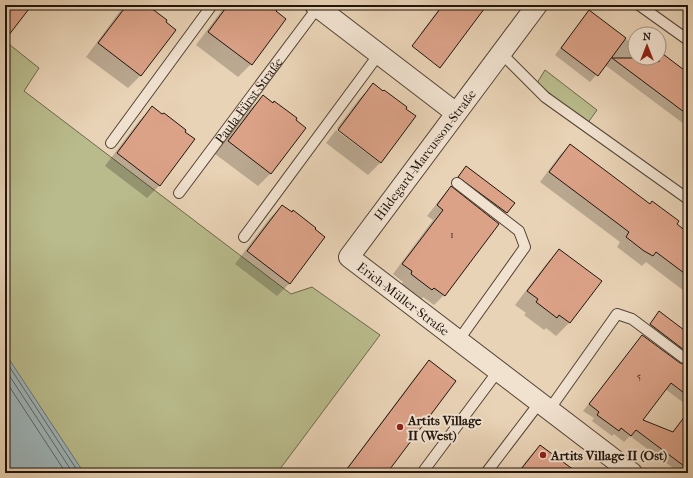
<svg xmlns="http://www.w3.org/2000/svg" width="693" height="478" font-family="'IM FELL French Canon',serif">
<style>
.green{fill:#b9bb8c;stroke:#6c684c}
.water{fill:#9db5ba;stroke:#6b7575}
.shadow{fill:#0003}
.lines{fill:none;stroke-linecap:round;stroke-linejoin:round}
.shore{stroke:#5e6564;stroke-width:1}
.building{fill:#dca288;stroke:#1f150d}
.lane-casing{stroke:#524437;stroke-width:12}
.street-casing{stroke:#524437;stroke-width:22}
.lane{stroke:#f1e2d0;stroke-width:10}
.street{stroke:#f1e2d0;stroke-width:20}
.poi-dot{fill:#8f2418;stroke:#f1e2d0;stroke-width:1.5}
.labels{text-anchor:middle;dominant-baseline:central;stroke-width:4;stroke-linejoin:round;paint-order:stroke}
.number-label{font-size:11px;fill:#4e382c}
.street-label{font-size:13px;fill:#1f150d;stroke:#f1e2d0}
.poi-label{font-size:13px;font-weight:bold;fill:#1f150d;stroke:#f1e2d0;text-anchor:start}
</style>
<rect width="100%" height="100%" fill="#e9d3b6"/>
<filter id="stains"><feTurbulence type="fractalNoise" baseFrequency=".005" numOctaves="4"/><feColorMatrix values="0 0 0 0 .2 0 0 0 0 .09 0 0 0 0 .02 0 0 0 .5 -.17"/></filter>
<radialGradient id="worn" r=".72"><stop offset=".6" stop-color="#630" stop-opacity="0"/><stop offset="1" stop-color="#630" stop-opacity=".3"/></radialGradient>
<!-- green -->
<g class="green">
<polygon points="5,41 39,68 24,91 291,294 312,287 380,335 277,473 64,473 5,380"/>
<polygon points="545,70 597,110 587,124 537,83"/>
</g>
<!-- water -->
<polygon class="water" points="5,353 84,473 5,473"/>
<!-- shadow -->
<g class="shadow">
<polygon points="126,5 146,5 141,75 128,88 86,57 120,11"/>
<polygon points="226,5 270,5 275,11 285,19 251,64 238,77 196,45"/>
<polygon points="442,5 486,5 448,53 421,33"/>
<polygon points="590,12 635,46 635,58 659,58 659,52 688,74 688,127 605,65 590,82 555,55 583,19"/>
<polygon points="373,85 415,117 380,162 380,161 337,128 360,98"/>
<polygon points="263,96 271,173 258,186 215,154 250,109"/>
<polygon points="152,108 160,185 147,198 105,166 139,121"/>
<polygon points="336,130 380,163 368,175 326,143"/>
<polygon points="570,145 688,234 688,294 646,262 642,266 617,247 620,242 540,182 560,155"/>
<polygon points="464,169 514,203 503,215 456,180"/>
<polygon points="451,187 444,295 434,305 423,297 421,300 401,285 403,282 393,274 433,220 427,216 441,198"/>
<polygon points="282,206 290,283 277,296 235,264 269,219"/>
<polygon points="559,250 600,281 569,323 556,336 546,328 544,330 524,315 526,313 515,305 547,263"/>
<polygon points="660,312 688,334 688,406 665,389 642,420 672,433 688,412 688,464 680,473 630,436 624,442 614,434 612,436 592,421 594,418 583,411 642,336 680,364 685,366 682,359 645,331"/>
<polygon points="429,362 386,473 343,473 419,372"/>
<polygon points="540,446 560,473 517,473 530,456"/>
</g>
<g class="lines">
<!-- shore -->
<g class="shore">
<polyline points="5,360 79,473"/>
<polyline points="5,369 73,473"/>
<polyline points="5,380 66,473"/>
</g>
</g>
<!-- building -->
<g class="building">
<polygon points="5,5 32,5 5,40"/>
<polygon points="127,5 147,5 167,20 166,22 176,30 141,76 98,43"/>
<polygon points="228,5 280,5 276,11 286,19 252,65 208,32"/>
<polygon points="443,5 487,5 440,68 412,46"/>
<polygon points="589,10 626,38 598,76 561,48"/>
<polygon points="659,51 688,73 688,115 612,58 653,58 659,62"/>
<polygon points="373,83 383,91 384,90 407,107 406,109 416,116 381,163 338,130"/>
<polygon points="263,95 273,103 274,101 297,118 296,120 306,128 271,174 228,141"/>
<polygon points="152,106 162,114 164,113 186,130 185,132 195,139 160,186 117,153"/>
<polygon points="570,144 650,204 652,201 679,221 677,224 688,233 688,276 656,252 653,256 644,251 626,237 629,232 549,172"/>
<polygon points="466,166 515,203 507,213 458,177"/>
<polygon points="451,186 499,224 445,296 434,288 432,290 411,274 412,271 402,264 443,210 437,205"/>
<polygon points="282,205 292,212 293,210 316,228 315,229 325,237 290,284 247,251"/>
<polygon points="559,249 602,281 570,323 559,315 557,318 536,302 538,299 527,291"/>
<polygon points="659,311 688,333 688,353 650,324"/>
<polygon points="642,335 680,363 684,364 688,363 688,396 671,383 643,420 673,432 688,412 688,469 636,430 631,436 621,428 619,431 597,415 599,412 589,404"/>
<polygon points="429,360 456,381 387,473 344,473"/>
<polygon points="540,445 578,473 518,473"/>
</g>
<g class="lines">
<!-- lane casing -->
<g class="lane-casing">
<g id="lane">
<polyline points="639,5 688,40"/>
<polyline points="501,53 545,97 688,199"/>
<polyline points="111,143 212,5"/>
<polyline points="457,183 519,231 525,247 458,341"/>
<path id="s1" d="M 179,193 L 318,7"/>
<polyline points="244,237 379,54"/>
<polyline points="549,410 617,314 632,319 684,358"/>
<polyline points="422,473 498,371"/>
<polyline points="486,473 540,402"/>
</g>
</g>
<!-- street casing -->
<g class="street-casing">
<g id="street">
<polyline points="315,5 456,113"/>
<path id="s2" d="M 537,5 L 349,257 L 632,473"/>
</g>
</g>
<!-- lane -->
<use href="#lane" class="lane"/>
<!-- street -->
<use href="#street" class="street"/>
</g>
<!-- markers -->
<g class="poi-dot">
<circle cx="400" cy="427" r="4"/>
<circle cx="543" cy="455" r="4"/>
</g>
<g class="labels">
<!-- number labels -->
<g class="number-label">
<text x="452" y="234">1</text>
<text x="639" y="376">5</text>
</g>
<!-- street labels -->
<g class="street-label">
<text stroke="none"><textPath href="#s1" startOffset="116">Paula-Fürst-Straße</textPath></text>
<text transform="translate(425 155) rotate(-53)">Hildegard-Marcusson-Straße</text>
<text stroke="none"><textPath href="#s2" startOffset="383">Erich-Müller-Straße</textPath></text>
</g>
<!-- poi labels -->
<g class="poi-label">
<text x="408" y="420">Artits Village<tspan x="408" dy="15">II (West)</tspan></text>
<text x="551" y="455">Artits Village II (Ost)</text>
</g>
</g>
<!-- margin -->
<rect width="693" height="478" fill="none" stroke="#e9d3b6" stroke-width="20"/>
<rect x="6" y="6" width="681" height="466" fill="none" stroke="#1f150d" stroke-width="2"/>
<rect x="10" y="10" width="673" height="458" fill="none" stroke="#1f150d"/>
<!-- north arrow -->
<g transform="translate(647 46)"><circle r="19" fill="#f1e2d0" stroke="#9d9082"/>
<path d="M0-3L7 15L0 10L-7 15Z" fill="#8f2418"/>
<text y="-6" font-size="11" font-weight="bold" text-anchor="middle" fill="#1f150d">N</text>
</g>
<rect width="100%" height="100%" filter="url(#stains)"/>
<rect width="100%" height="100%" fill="url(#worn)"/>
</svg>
